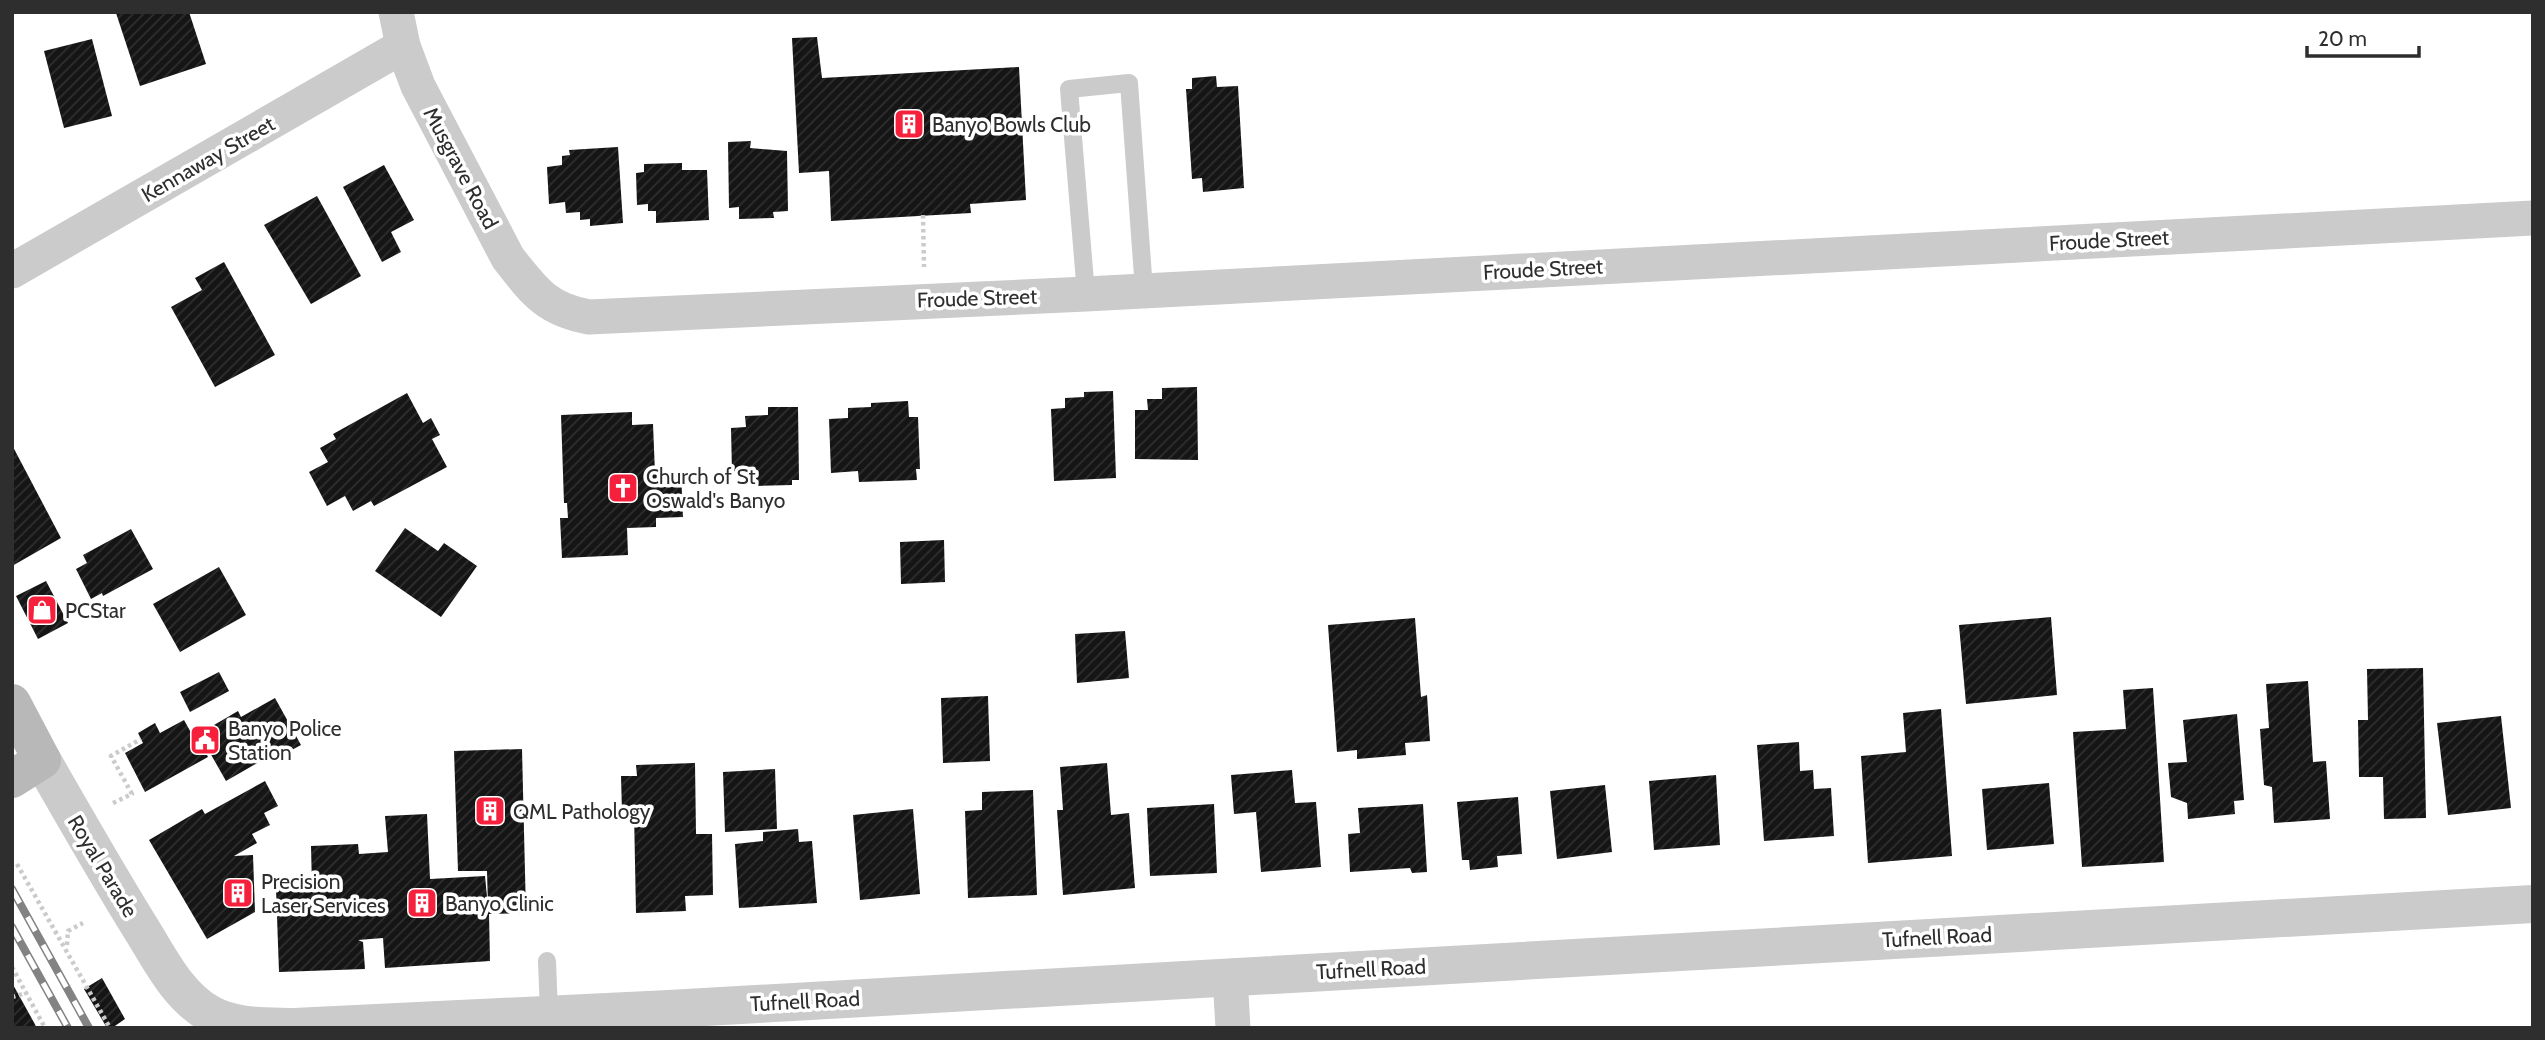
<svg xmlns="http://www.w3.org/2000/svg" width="2545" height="1040" font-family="Cabin,sans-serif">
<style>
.building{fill:url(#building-hatch)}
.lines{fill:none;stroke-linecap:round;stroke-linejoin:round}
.path{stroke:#cbcbcb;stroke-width:4.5;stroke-dasharray:3.5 3.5;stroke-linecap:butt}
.service{stroke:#cbcbcb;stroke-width:18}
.minor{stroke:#cbcbcb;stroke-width:35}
.tertiary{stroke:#cbcbcb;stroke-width:38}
.secondary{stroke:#b8b8b8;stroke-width:38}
.rail-casing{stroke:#838383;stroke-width:8}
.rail{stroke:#fff;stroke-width:5;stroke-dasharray:16;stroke-linecap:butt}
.labels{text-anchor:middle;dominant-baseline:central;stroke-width:7;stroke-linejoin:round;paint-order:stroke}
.poi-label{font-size:21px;fill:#2e2e2e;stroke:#fff;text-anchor:start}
.street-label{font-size:21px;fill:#2e2e2e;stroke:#fff}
</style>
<defs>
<pattern id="building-hatch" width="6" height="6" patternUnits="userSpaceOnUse" patternTransform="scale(1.75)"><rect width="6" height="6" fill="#151515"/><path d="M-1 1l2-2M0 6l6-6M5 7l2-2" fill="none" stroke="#2f2f2f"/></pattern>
</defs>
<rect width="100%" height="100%" fill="#fff"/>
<!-- building -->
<g class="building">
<polygon points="189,12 206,64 140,86 116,13"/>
<polygon points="817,37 822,78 1019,67 1026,200 970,204 971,213 831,221 829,171 799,173 792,38"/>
<polygon points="92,39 112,116 64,128 44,51"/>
<polygon points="1216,76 1217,87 1238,86 1244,188 1203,192 1202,178 1192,179 1186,89 1192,89 1192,78"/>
<polygon points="751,141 750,148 787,151 788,211 773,212 774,218 739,219 739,207 729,208 728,142"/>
<polygon points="618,147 623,223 590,226 590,219 580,220 580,212 566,213 565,202 549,204 547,167 562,165 562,156 570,155 569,150"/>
<polygon points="682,163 682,170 707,170 709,220 656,223 656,211 648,211 648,204 637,205 636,173 644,172 644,164"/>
<polygon points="384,165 414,220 391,232 401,252 382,262 343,187"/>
<polygon points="317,196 361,276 311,304 264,225"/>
<polygon points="224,262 275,355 215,387 171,307 202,290 195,278"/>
<polygon points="1197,387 1198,460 1135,459 1135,410 1148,410 1147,399 1162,399 1162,388"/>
<polygon points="1113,391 1116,478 1054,481 1051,409 1065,408 1065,398 1084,397 1084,392"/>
<polygon points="407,393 423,423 431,418 440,435 432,439 447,467 374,506 371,501 353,511 345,496 327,506 309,472 328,462 320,448 336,439 333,434"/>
<polygon points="908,401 909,417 918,417 920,469 916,469 917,480 859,482 858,471 831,473 829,419 848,418 848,408 871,407 871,403"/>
<polygon points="768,407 798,407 799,480 792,480 792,485 755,486 754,481 748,481 748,471 732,472 731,428 746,427 745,416 768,415"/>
<polygon points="632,412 632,425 653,424 655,473 681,472 683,517 656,518 656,527 627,528 628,555 562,558 560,518 568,518 567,503 564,503 561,415"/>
<polygon points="12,445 61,538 12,566"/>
<polygon points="405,528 438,551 444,543 477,566 441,617 375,571"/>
<polygon points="131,529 153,569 103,596 102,593 91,599 76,569 87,563 83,555"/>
<polygon points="944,540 945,582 901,584 900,542"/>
<polygon points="219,567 246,615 180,652 153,604"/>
<polygon points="46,581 68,623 38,639 16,596"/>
<polygon points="2051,617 2057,695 1966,704 1959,625"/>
<polygon points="1415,618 1421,697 1427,695 1430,741 1405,743 1406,755 1357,759 1357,750 1337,752 1328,625"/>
<polygon points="1125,631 1129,678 1077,683 1075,634"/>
<polygon points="2423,668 2426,818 2384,819 2383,777 2359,777 2358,720 2368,720 2367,669"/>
<polygon points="219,672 229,691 190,712 180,692"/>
<polygon points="2308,681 2313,762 2326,761 2330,819 2274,823 2272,787 2264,785 2260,729 2269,728 2266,684"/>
<polygon points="2153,688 2164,862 2082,867 2073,732 2126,729 2123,690"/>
<polygon points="988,696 990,761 943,763 941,698"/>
<polygon points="275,698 301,745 271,761 268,757 226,781 201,737 216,729 214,725 238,711 241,717"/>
<polygon points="1941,709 1952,856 1868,863 1861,756 1906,752 1903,713"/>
<polygon points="2237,714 2244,800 2234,801 2235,814 2188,819 2187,803 2171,797 2168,763 2187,762 2183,720"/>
<polygon points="2501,716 2511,808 2448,815 2437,723"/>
<polygon points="184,720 194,738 198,736 208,757 145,792 125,753 143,743 138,733 155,723 160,733"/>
<polygon points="1799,742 1800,771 1813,770 1814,789 1831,788 1834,836 1764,841 1757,745"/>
<polygon points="522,749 526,913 489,914 490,961 385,968 383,938 358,940 363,942 365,969 279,972 276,889 312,887 311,846 358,844 359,854 388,852 385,816 427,814 430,879 485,876 488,907 487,871 458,871 454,751"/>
<polygon points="695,763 696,834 712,834 713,895 685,896 686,911 636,913 634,812 622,813 621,776 637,776 636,765"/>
<polygon points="1107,763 1111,815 1129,813 1135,888 1063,895 1057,810 1063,810 1060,767"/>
<polygon points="775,769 777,829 725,832 723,772"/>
<polygon points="1292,770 1295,803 1316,802 1321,867 1261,872 1256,812 1234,814 1231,775"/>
<polygon points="1716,775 1720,845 1654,850 1649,781"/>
<polygon points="265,781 278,806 264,813 270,825 252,834 257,843 234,856 253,855 255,912 207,939 149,840 202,809 205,814"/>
<polygon points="2049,783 2054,844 1987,850 1982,789"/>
<polygon points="1605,785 1612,852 1557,859 1550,791"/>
<polygon points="1033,790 1037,895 968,898 965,811 982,810 982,792"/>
<polygon points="1518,797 1522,854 1497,856 1498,867 1470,870 1469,860 1462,860 1457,802"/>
<polygon points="1214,804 1217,873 1150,876 1147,808"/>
<polygon points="1423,804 1427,872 1412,873 1410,868 1350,872 1348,834 1360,833 1358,808"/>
<polygon points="913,809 920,894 860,900 853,815"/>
<polygon points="798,829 799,842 812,841 817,903 739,908 735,844 763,841 763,832"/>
<polygon points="102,978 125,1019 112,1028 107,1028 84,989"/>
<polygon points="12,983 16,990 37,1028 12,1028"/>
</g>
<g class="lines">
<!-- path -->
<g class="path">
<polyline points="923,215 924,267"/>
<polyline points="113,803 132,794 111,756 141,739"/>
<polyline points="17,864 110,1028"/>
<polyline points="67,945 68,931 83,923"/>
<polyline points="12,967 45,1028"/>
<polyline points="12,997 26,993"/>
</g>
<!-- service -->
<g class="service">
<polyline points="1086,294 1069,89 1129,83 1144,290"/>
<polyline points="547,961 549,1013"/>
</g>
<!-- minor -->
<g class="minor">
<path d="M 396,12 L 403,46 L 418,86 L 508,258 C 534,291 546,309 589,317 L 1086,294 L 2533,218"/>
<polyline points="12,271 403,46"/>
<polyline points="1230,977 1233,1028"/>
</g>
<!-- tertiary -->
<path class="tertiary" d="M 42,760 C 74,816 106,872 140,927 C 159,957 177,996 210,1014 C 235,1028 266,1026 294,1027 L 669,1009 L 2533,904"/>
<!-- secondary -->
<polyline class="secondary" points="12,703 42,760 12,779"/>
<!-- rail casing -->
<g class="rail-casing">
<g id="rail">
<polyline points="12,889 89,1028"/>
<polyline points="12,927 68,1028"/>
</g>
</g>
<!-- rail -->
<use href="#rail" class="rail"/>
</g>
<!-- icons -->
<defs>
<g id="building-square" transform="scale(1.575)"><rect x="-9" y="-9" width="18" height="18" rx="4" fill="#f6203c" stroke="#fff"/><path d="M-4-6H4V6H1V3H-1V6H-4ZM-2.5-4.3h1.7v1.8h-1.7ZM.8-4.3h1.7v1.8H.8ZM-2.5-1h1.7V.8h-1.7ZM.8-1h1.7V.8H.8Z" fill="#fff"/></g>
<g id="church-square" transform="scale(1.575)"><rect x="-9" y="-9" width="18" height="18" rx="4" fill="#f6203c" stroke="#fff"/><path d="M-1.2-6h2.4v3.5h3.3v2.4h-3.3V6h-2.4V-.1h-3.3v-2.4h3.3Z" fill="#fff"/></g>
<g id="shop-square" transform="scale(1.575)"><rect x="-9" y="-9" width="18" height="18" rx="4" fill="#f6203c" stroke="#fff"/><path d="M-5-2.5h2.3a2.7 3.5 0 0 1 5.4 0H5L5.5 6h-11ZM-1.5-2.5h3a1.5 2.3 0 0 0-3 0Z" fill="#fff"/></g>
<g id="civic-square" transform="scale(1.575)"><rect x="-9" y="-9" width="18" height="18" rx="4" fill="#f6203c" stroke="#fff"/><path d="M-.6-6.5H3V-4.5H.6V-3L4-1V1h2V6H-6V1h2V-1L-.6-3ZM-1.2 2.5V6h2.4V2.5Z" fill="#fff"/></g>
</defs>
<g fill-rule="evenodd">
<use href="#building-square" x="909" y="124"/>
<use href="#church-square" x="623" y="488"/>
<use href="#shop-square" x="42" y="610"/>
<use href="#civic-square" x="205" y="740"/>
<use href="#building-square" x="490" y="811"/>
<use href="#building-square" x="238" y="893"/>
<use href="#building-square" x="422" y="903"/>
</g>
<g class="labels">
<!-- poi labels -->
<g class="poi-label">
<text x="932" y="124">Banyo Bowls Club</text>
<text x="646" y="476">Church of St<tspan x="646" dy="24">Oswald's Banyo</tspan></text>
<text x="65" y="610">PCStar</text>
<text x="228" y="728">Banyo Police<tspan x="228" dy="24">Station</tspan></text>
<text x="513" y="811">QML Pathology</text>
<text x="261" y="881">Precision<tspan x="261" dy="24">Laser Services</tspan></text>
<text x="445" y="903">Banyo Clinic</text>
</g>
<!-- street labels -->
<g class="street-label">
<text transform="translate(208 159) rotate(-30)">Kennaway Street</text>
<text transform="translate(461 168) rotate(62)">Musgrave Road</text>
<text transform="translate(2109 240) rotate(-3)">Froude Street</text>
<text transform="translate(1543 269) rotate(-3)">Froude Street</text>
<text transform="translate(977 298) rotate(-2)">Froude Street</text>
<text transform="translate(103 866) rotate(59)">Royal Parade</text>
<text transform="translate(1937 937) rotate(-3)">Tufnell Road</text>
<text transform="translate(1371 969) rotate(-3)">Tufnell Road</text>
<text transform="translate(805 1001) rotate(-3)">Tufnell Road</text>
</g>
</g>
<!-- border -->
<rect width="2545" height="1040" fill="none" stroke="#2e2e2e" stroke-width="28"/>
<!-- scale -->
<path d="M2307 46v10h112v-10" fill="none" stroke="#2e2e2e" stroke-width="3.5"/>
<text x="2318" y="46" font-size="21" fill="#2e2e2e" stroke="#ffffff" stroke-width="5" paint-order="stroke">20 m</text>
</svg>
